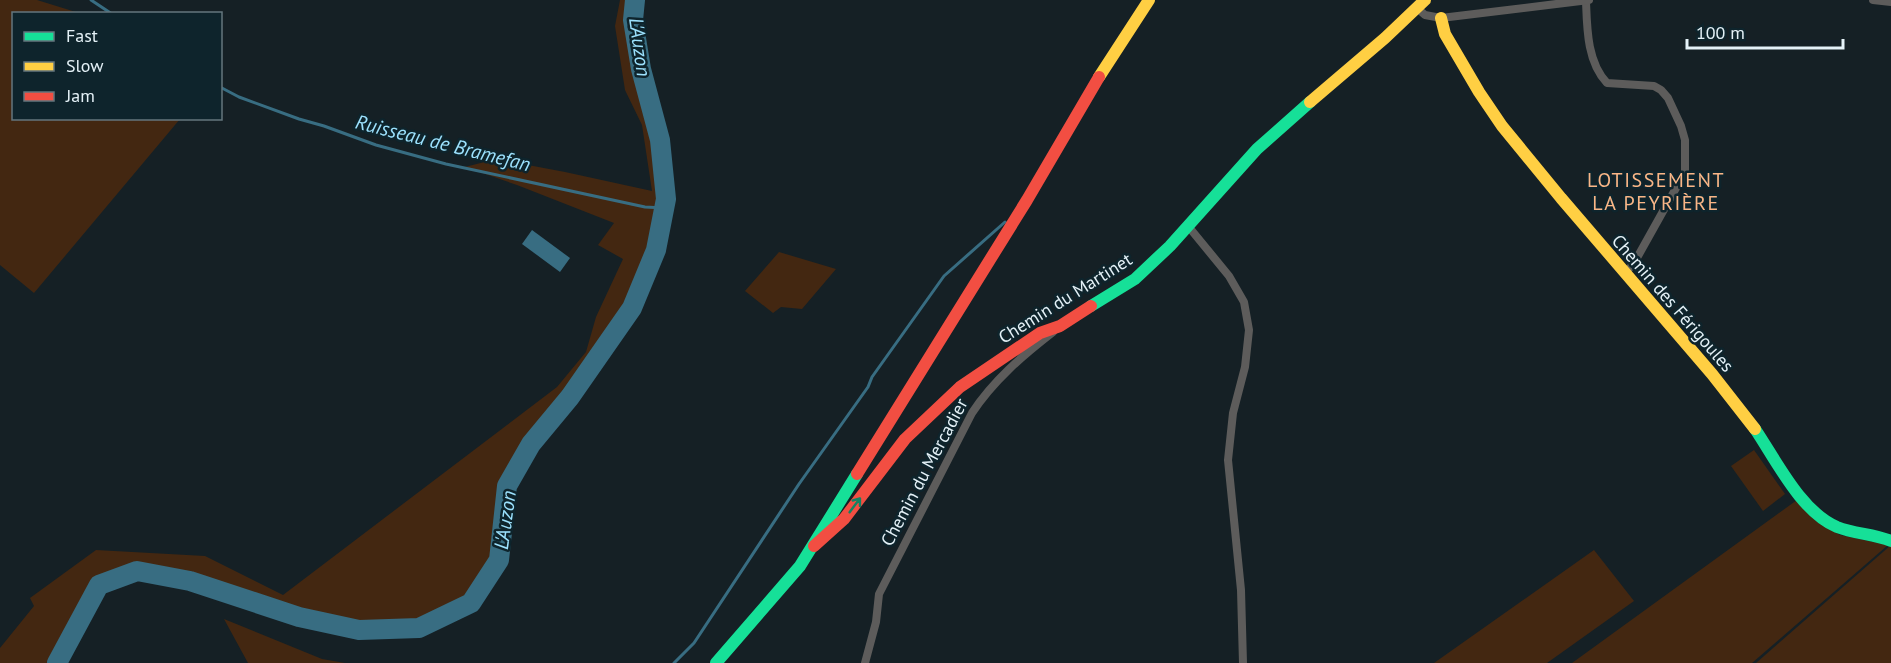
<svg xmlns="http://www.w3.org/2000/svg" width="1891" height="663" font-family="'PT Sans',sans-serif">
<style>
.green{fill:#432711}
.water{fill:#386d82}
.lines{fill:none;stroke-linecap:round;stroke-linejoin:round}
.stream{stroke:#386d82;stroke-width:3}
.river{stroke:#386d82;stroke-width:20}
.street{stroke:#5d5c5b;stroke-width:8}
.fast{stroke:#16e098;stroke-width:12}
.slow{stroke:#ffcf43;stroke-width:12}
.jam{stroke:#f24e42;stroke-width:12}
.oneway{stroke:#128262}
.labels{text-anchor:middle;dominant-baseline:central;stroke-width:5;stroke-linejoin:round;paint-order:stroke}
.street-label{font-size:18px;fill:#e4f1f7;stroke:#0e242c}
.water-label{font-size:20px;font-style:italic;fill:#9ce1fd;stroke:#0e242c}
.neighbourhood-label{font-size:20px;letter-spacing:1.5px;fill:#f9b687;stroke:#0e242c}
</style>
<rect width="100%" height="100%" fill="#152025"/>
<!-- green -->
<g class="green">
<polygon points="0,0 37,0 79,13 14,14 14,118 180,119 34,293 0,265"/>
<polygon points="620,0 631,0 629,21 637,68 656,140 662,200 651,250 628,307 566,396 528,441 504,483 494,557 467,599 418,624 359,627 298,615 237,593 189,578 136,569 98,582 53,663 0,663 0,648 34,606 30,598 96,550 205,556 283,595 557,387 586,352 596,317 623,259 598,245 614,223 517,185 465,167 496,159 565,172 652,191 642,125 625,90 615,26"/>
<polygon points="779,252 836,269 802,309 781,307 773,313 745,291"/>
<polygon points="1754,450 1785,494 1763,511 1731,466"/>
<polygon points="1797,500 1816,521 1840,535 1888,545 1752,663 1572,663"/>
<polygon points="1891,545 1891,663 1756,663"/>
<polygon points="1594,550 1634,601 1547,663 1434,663"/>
<polygon points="224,619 322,659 345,663 248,663"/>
</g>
<!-- water -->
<polygon class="water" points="532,230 570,258 560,272 522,244"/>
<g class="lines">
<!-- stream -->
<g class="stream">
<polyline points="91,0 112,14"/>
<polyline points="220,87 239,97 299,119 324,126 376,145 446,164 645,207 664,208"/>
<polyline points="674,663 694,643 799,484 868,387 872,377 944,276 1005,222"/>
</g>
<!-- river -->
<polyline class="river" points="57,663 99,585 137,571 190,581 299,617 359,630 419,628 471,603 499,560 507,486 531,444 570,397 632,308 656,250 666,199 660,140 641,69 633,20 635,0"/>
<!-- street -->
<g class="street">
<polyline points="1873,0 1891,2"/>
<path d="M 1586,1 C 1587,28 1587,62 1607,83 L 1654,86 L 1661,90 L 1668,98 L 1681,126 L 1685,140 L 1685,172 L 1633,265 L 1625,272"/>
<polyline points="1417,8 1425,15 1441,18 1589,0"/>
<polyline points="1188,226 1229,276 1244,302 1249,330 1245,367 1233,413 1228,460 1241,590 1243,663"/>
<path d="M 865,663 L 876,622 L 879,594 L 972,413 C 993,381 1022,356 1053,332"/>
</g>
<!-- fast -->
<g class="fast">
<polyline points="1091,306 1135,279 1170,246 1257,149 1310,102"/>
<path d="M 1755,429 C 1776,460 1801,512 1837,527 C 1855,534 1874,534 1891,541"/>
<polyline points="716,663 800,566 857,474"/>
</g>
<!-- slow -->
<g class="slow">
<polyline points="1441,18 1445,34 1479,92 1502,126 1561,198 1712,374 1755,429"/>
<polyline points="1099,77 1149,0"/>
<polyline points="1310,102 1385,38 1425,0"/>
</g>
<!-- jam -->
<g class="jam">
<polyline points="857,474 1027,200 1099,77"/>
<polyline points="814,546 844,519 905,439 960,387 1040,333 1060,326 1091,306"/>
</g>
</g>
<!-- one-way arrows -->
<defs><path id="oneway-shaft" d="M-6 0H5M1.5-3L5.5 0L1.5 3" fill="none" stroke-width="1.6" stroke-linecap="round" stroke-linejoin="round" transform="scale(1.5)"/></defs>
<use class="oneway" href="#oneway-shaft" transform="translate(855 505) rotate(-53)"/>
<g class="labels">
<!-- street labels -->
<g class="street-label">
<text transform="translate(1065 298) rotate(-32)">Chemin du Martinet</text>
<text transform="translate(1673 303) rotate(49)">Chemin des Férigoules</text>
<text transform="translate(924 472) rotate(-62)">Chemin du Mercadier</text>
</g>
<!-- water labels -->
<g class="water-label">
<text transform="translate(640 47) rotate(82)">L'Auzon</text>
<text transform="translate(443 143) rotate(14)">Ruisseau de Bramefan</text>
<text transform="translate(505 520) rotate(-82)">L'Auzon</text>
</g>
<!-- neighbourhood labels -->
<g class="neighbourhood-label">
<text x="1656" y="180">LOTISSEMENT<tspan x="1656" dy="23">LA PEYRIÈRE</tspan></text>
</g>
</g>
<!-- legend -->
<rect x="12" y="12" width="210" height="108" fill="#0e242c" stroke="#64767d" stroke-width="1.5"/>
<rect x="24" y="32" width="30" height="9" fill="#16e098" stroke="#64767d" stroke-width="1.5"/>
<text x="66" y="42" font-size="18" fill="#e4f1f7">Fast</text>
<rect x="24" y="62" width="30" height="9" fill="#ffcf43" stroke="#64767d" stroke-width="1.5"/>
<text x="66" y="72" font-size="18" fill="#e4f1f7">Slow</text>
<rect x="24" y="92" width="30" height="9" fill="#f24e42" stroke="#64767d" stroke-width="1.5"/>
<text x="66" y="102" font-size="18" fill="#e4f1f7">Jam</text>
<!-- scale -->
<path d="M1687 39v9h156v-9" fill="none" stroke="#e4f1f7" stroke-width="3"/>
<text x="1696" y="39" font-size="18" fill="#e4f1f7" stroke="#0e242c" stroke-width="4.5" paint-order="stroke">100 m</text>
</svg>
